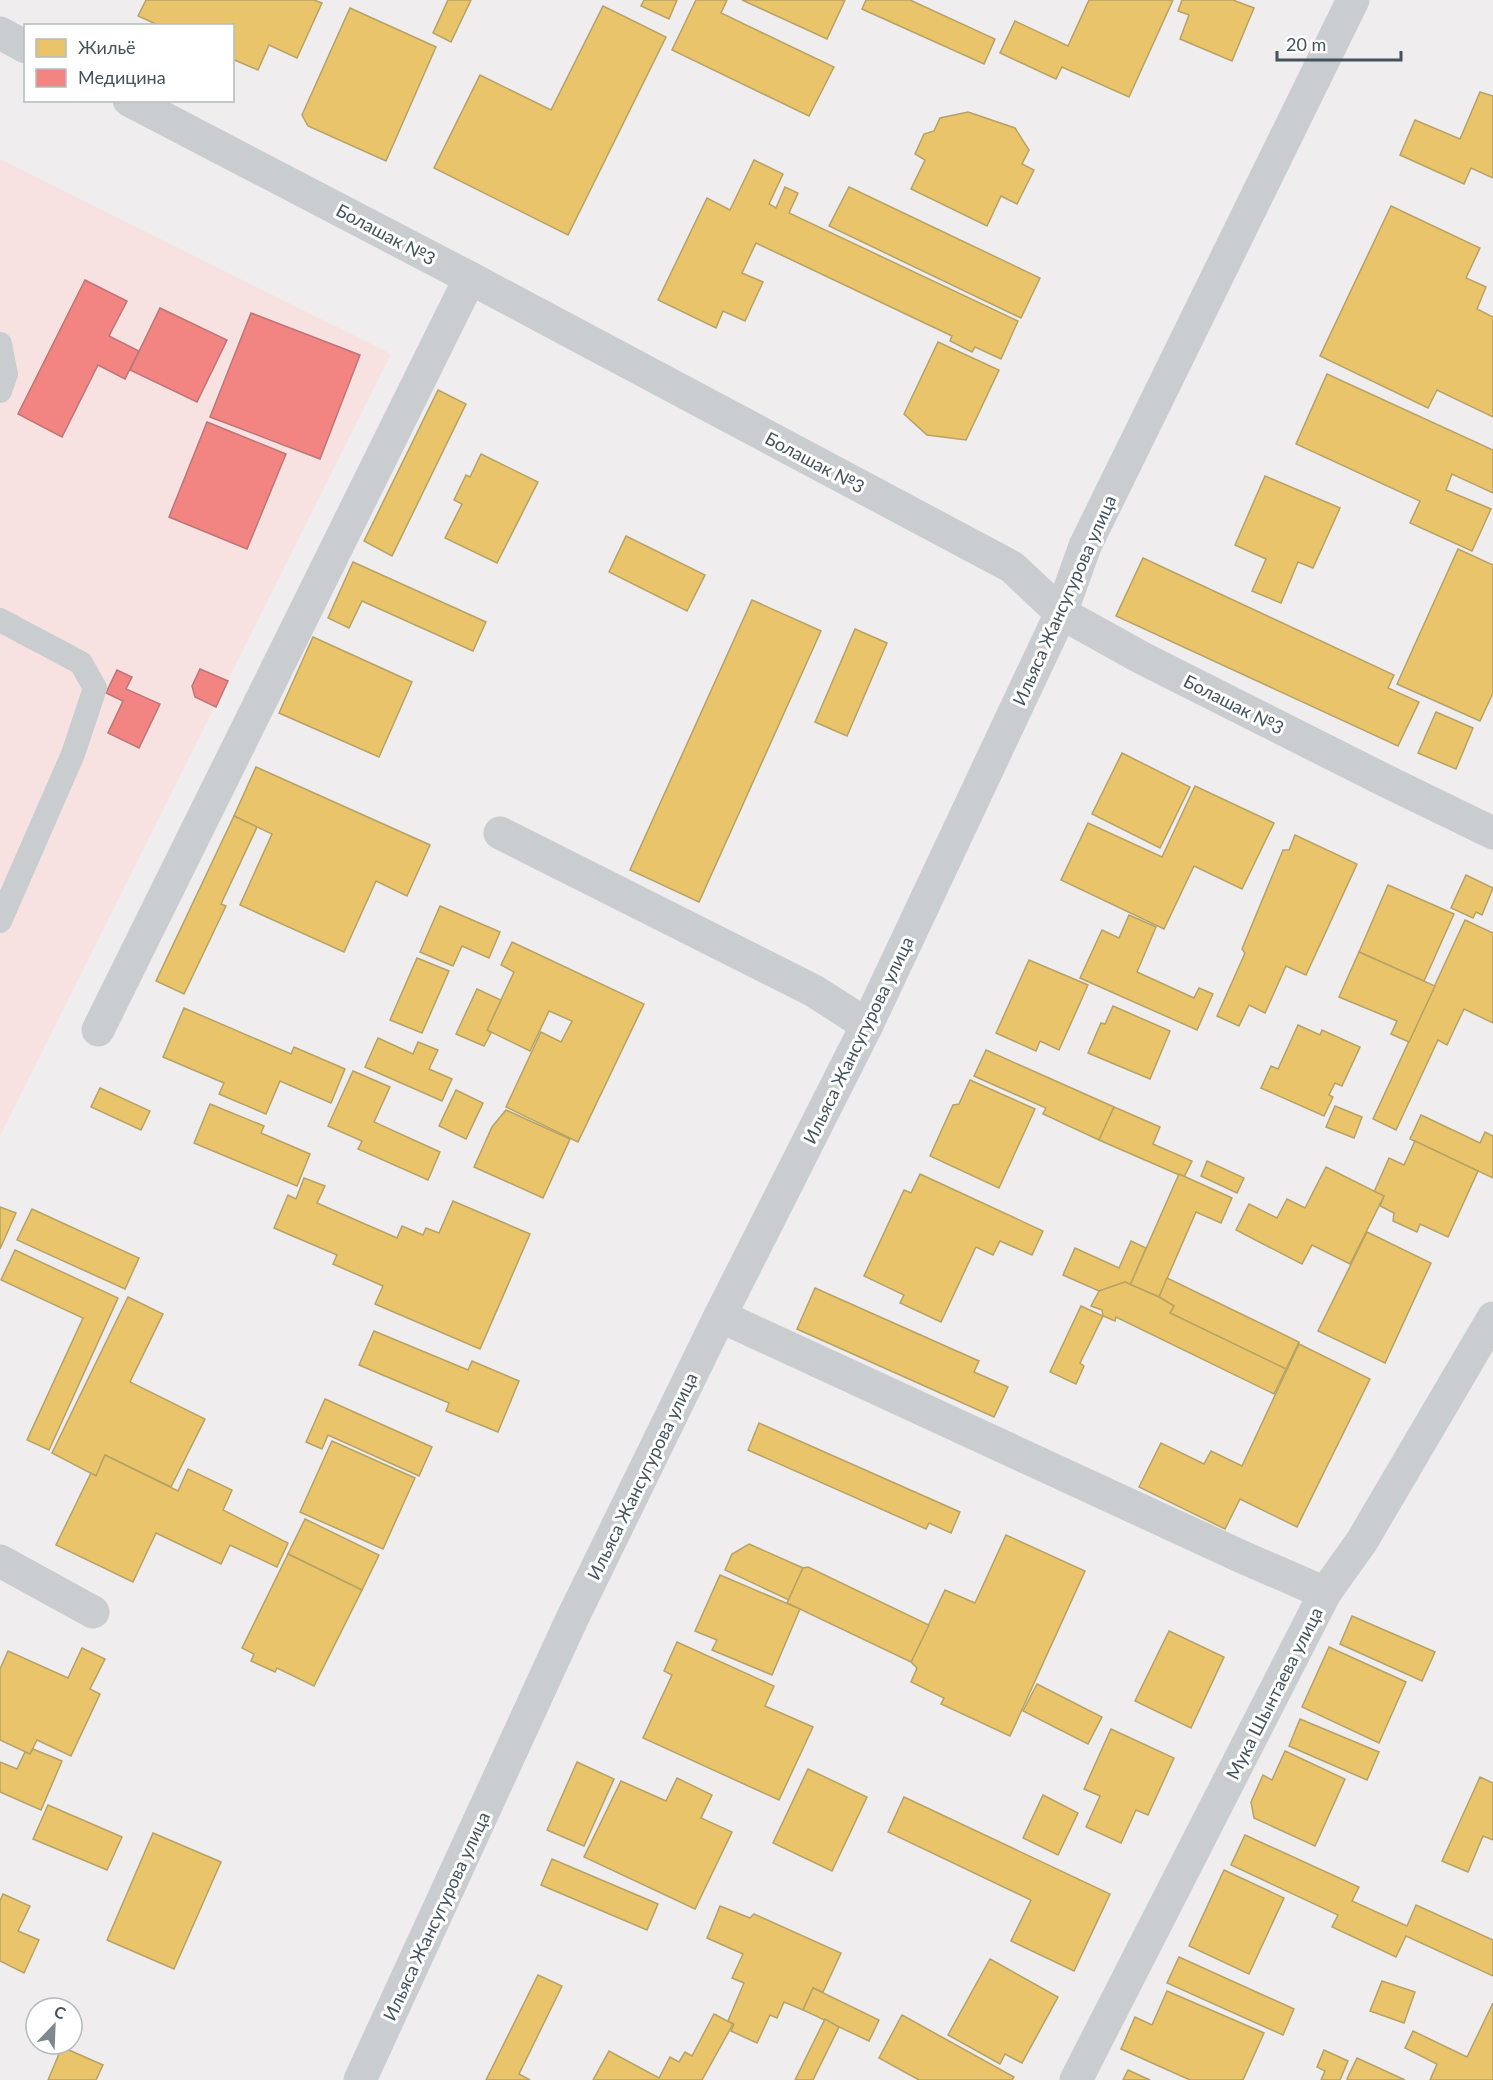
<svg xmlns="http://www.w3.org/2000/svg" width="1493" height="2080" font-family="Lato,sans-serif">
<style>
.medical{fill:#f7e2e1}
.homes{fill:#e9c46a;stroke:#b7a266;stroke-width:1.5}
.health{fill:#f28482;stroke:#be7577;stroke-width:1.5}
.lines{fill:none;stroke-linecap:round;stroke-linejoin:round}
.service{stroke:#c9cdcf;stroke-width:24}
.minor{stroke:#c9cdcf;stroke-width:33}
.labels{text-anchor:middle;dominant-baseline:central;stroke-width:6;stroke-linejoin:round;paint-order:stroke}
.street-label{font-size:18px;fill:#43525c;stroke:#fff}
</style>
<rect width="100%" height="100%" fill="#efeded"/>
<!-- medical -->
<polygon class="medical" points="0,159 391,354 0,1136"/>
<!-- homes -->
<g class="homes">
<polygon points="146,0 314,0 322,3 297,58 269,45 258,70 232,59 232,26 160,26 138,16"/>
<polygon points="448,0 471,0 451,42 433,33"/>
<polygon points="644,0 677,0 669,19 641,6"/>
<polygon points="696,0 727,0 721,13 834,67 809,116 672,50"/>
<polygon points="742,0 845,0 827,39"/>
<polygon points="866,0 910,0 995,39 984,64 862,9"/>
<polygon points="1089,0 1173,0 1129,97 1062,67 1056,79 1000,53 1015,21 1068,46"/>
<polygon points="1182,0 1233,0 1254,8 1232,61 1180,39 1189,15 1178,11"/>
<polygon points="603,6 666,37 568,235 434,168 480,75 551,110"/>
<polygon points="350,8 436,47 386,161 308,126 302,115"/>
<polygon points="1480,92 1493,96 1493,178 1471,168 1464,184 1400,155 1415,120 1460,139"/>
<polygon points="968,112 1015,128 1029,150 1022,164 1034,170 1017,204 1001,196 987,226 911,189 925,160 915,154 924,134 934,131 940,118"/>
<polygon points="754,160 783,174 769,204 776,208 785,187 798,193 789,213 1018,321 1001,359 975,347 972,352 950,341 952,336 756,243 742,273 763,282 745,321 723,311 716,328 658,300 707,198 730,210"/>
<polygon points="849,187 1040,278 1021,318 829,226"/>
<polygon points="1391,206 1480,248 1466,278 1486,287 1477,309 1493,317 1493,417 1437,390 1428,408 1320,356"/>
<polygon points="938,342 999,370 966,440 927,435 904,414"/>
<polygon points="1327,374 1493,450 1493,493 1452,474 1446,490 1491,509 1472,551 1410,523 1420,501 1296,444"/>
<polygon points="438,390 466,404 392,556 364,541"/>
<polygon points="481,454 538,482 497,563 445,538 462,504 454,500 466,475 470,477"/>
<polygon points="1265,476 1340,508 1313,568 1298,562 1281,603 1252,591 1266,559 1235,545"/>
<polygon points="626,536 705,575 687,611 609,572"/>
<polygon points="1458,549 1493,565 1493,693 1480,721 1397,684"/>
<polygon points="1143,558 1394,675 1388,688 1419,702 1398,746 1116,616"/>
<polygon points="353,562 486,622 473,651 362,601 349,628 328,618"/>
<polygon points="752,600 821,631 699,902 630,870"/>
<polygon points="855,629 887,643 847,736 815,722"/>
<polygon points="313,637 412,682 379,757 279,713"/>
<polygon points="1436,712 1473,728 1456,769 1418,753"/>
<polygon points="1122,753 1190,787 1160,848 1092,814"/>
<polygon points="256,767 430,845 407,896 376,881 344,952 240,905 272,834 234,816"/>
<polygon points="1195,786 1274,823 1242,889 1194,866 1164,929 1061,880 1088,823 1162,857"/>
<polygon points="234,816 257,827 221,904 226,906 184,994 156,981"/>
<polygon points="1295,835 1357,864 1306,975 1286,966 1265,1013 1249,1005 1239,1026 1217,1016 1245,953 1242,949 1283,850 1289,850"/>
<polygon points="1466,875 1493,888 1482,915 1476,912 1473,918 1451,908"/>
<polygon points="1388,885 1454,914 1424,981 1359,952"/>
<polygon points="440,906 500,932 489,958 462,946 453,966 420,952"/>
<polygon points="1129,915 1156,927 1137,972 1194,998 1199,988 1213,994 1197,1030 1080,978 1102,930 1119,938"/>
<polygon points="1465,920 1493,933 1493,1023 1464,1009 1447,1045 1438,1040 1396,1130 1373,1119"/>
<polygon points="512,942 644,1004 578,1142 506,1107 541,1032 561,1042 572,1021 549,1011 530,1051 487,1030 514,972 501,965"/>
<polygon points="1359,952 1435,986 1409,1042 1391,1034 1397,1021 1339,997"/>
<polygon points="417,958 449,971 422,1033 390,1020"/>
<polygon points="1029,960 1088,985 1059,1050 1040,1041 1036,1051 996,1033"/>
<polygon points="477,989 501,1000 487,1030 491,1033 484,1046 456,1034"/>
<polygon points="1113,1006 1170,1031 1150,1079 1088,1053 1101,1023 1105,1024"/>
<polygon points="184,1008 291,1054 294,1047 345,1069 331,1103 280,1081 266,1114 219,1094 224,1083 163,1057"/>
<polygon points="1298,1025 1320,1035 1322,1030 1360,1047 1342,1086 1335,1083 1329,1095 1333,1097 1324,1116 1261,1088 1271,1066 1278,1069"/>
<polygon points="378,1038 413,1054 418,1042 438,1050 429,1069 452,1079 442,1101 365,1067"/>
<polygon points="986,1050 1114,1107 1099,1140 1043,1114 1046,1108 974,1076"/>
<polygon points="353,1071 390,1087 374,1122 440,1152 428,1180 358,1149 362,1141 328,1126"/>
<polygon points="970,1080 1035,1109 999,1188 930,1156 953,1105 959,1104"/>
<polygon points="100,1088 150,1111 141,1130 91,1107"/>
<polygon points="456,1090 483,1103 466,1139 439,1126"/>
<polygon points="210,1104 264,1126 261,1133 310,1154 297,1186 194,1143"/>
<polygon points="1335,1106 1362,1117 1354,1138 1326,1127"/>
<polygon points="1114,1107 1160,1127 1153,1144 1192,1161 1184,1177 1099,1140"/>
<polygon points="506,1110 570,1139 543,1198 474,1167 492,1127"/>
<polygon points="1421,1115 1480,1143 1485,1132 1493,1136 1493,1178 1410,1139"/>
<polygon points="1415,1141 1478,1171 1448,1237 1420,1224 1417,1232 1393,1221 1394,1213 1380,1206 1384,1196 1374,1192 1389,1158 1404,1165"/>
<polygon points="1207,1161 1244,1178 1237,1193 1201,1176"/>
<polygon points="1326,1167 1384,1196 1350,1264 1312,1245 1302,1264 1236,1230 1249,1204 1277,1218 1287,1199 1305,1208"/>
<polygon points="920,1174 1043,1231 1032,1255 1000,1241 993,1255 976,1247 941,1322 900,1303 904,1295 864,1276 904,1190 911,1193"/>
<polygon points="1179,1174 1232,1198 1221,1223 1196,1212 1159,1297 1130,1285"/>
<polygon points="304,1178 325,1186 317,1203 397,1238 402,1226 423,1235 426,1228 439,1233 453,1201 530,1234 480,1349 375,1304 383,1286 333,1264 337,1255 274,1228 288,1195 296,1199"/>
<polygon points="0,1207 16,1213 0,1249"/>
<polygon points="32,1209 139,1258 125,1289 17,1240"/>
<polygon points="1367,1232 1431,1263 1385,1363 1318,1331"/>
<polygon points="1131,1241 1146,1248 1130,1285 1125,1282 1099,1291 1063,1275 1075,1248 1119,1268"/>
<polygon points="15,1250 118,1298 49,1450 27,1440 83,1318 1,1280"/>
<polygon points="1167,1278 1299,1342 1286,1369 1170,1313 1174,1306 1159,1297"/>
<polygon points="1125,1282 1159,1297 1174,1306 1170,1313 1286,1369 1274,1394 1116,1317 1115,1321 1103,1316 1102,1310 1091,1306 1099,1291"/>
<polygon points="815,1288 979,1361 974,1372 1008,1387 994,1417 797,1329"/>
<polygon points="128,1297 163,1314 130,1382 205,1419 171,1487 105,1455 96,1476 52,1453"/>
<polygon points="1081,1306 1103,1316 1080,1363 1084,1366 1076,1384 1050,1372"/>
<polygon points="374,1331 468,1370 472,1361 519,1381 498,1432 446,1411 449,1403 359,1365"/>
<polygon points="1299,1344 1370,1379 1297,1527 1240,1499 1225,1529 1139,1487 1161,1443 1204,1464 1211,1451 1242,1466"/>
<polygon points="325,1399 432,1447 419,1476 328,1435 322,1449 306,1442"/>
<polygon points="759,1423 960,1512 951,1533 929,1523 926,1529 748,1450"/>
<polygon points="332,1441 415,1478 383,1549 300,1512"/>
<polygon points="105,1455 178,1491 188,1469 232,1490 223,1510 288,1543 277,1567 230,1545 221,1564 156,1533 133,1582 56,1545 91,1473 96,1476"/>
<polygon points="305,1519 379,1555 362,1590 288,1554"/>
<polygon points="1006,1535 1085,1571 1010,1736 941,1704 944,1698 911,1682 917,1668 911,1662 945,1590 975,1603"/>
<polygon points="749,1544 803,1568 789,1600 725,1570 732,1554"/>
<polygon points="288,1554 362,1590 314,1686 277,1668 275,1672 251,1661 254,1654 242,1648"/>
<polygon points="808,1567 929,1625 911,1662 787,1603 803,1568"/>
<polygon points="720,1575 800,1609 772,1675 712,1650 717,1640 695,1631"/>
<polygon points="1352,1616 1435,1652 1422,1681 1340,1644"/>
<polygon points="1169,1631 1224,1657 1191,1728 1135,1701"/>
<polygon points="677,1642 774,1686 765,1706 813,1727 779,1800 643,1738 672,1675 664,1671"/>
<polygon points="1329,1647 1406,1682 1379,1743 1302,1707"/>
<polygon points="82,1648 105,1659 90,1689 100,1694 71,1756 37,1740 30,1754 0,1740 0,1669 8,1651 68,1678"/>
<polygon points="1037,1684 1102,1717 1088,1744 1023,1711"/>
<polygon points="1300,1719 1379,1752 1367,1780 1289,1746"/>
<polygon points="1111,1729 1174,1758 1148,1815 1136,1810 1121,1843 1086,1827 1100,1796 1084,1789"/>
<polygon points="33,1749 62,1761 41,1810 0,1792 0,1762 17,1769 25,1752 30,1754"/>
<polygon points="1285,1751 1345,1779 1315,1846 1254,1818 1251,1802 1263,1775 1272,1780"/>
<polygon points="577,1762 614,1779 584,1846 547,1830"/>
<polygon points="808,1769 867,1797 832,1871 773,1843"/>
<polygon points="1480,1777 1493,1783 1493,1840 1483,1836 1468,1872 1442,1861"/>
<polygon points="677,1778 712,1795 701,1818 732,1832 695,1909 584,1857 621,1781 666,1801"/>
<polygon points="1043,1795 1078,1813 1058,1855 1023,1838"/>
<polygon points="904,1797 1110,1894 1074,1971 1011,1941 1031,1900 888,1832"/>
<polygon points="48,1805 122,1837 107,1870 33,1839"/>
<polygon points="153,1833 221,1862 174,1969 107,1940"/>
<polygon points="1245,1835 1359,1887 1352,1901 1407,1926 1416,1905 1493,1940 1493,1976 1406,1936 1396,1957 1332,1927 1338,1915 1231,1865"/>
<polygon points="552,1859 658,1904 647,1930 541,1885"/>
<polygon points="1224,1870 1284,1898 1249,1974 1189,1946"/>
<polygon points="3,1894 30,1906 18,1931 39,1940 24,1973 0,1961 0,1901"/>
<polygon points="720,1906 750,1918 754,1914 841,1953 823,1992 813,1988 803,2010 784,2002 777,2018 770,2015 757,2043 731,2031 734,2024 728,2021 744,1983 732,1978 743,1954 707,1938"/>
<polygon points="1179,1957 1294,2009 1283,2035 1167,1983"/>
<polygon points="990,1959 1058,1997 1022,2063 1005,2054 1000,2064 948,2035"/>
<polygon points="538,1975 562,1986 519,2074 530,2080 486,2080"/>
<polygon points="1382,1981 1415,1992 1404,2023 1370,2011"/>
<polygon points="813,1988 879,2020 869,2041 803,2010"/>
<polygon points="1167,1991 1264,2033 1243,2080 1190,2080 1121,2049 1135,2017 1152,2025"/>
<polygon points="1493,2003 1493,2080 1430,2080 1437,2064 1405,2048 1413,2031 1467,2057"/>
<polygon points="714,2014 733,2024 702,2080 593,2080 609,2051 659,2078 670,2057 679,2062 685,2052 692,2056"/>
<polygon points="902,2015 1014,2077 1012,2080 919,2080 879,2058"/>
<polygon points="825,2019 839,2027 813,2080 795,2080"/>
<polygon points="62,2047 103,2065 96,2080 48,2080"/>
<polygon points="1324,2050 1348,2061 1340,2080 1321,2080 1325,2071 1317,2067"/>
<polygon points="1357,2058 1405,2080 1349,2080 1347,2079"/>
<polygon points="1128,2070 1150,2080 1123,2080"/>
</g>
<!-- health -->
<g class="health">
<polygon points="85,280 127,301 109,336 139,351 125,379 98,365 62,437 18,414"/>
<polygon points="160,308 227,340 197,402 130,370"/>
<polygon points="251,313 360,355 320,459 210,417"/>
<polygon points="207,422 286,454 247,549 169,517"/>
<polygon points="200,669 228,681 216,707 195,697 192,686"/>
<polygon points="117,670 132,677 126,689 160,704 139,748 108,733 123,701 106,693"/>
</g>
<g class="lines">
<!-- service -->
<g class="service">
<polyline points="0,344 6,374 0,391"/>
<polyline points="0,620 81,663 95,688 73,754 0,921"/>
</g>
<!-- minor -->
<g class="minor">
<polyline points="0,33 26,47"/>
<polyline points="129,100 470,278 1012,567 1061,613 1142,658 1384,780 1493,833"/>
<polyline points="500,833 814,991 867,1025"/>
<polyline points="98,1030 470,278"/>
<polyline points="720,1316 1240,1556 1325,1593"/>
<polyline points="0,1561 93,1612"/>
<polyline points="360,2080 571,1621 720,1316 867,1025 1061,613 1085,546 1353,0"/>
<polyline points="1076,2080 1325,1593 1362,1541 1493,1318"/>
</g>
</g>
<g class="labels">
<!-- street labels -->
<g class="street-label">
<text transform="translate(386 234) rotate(28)">Болашак №3</text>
<text transform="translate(815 462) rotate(28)">Болашак №3</text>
<text transform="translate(1064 600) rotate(-66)">Ильяса Жансугурова улица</text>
<text transform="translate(1234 704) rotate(27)">Болашак №3</text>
<text transform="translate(858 1040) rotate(-64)">Ильяса Жансугурова улица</text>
<text transform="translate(642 1476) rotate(-64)">Ильяса Жансугурова улица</text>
<text transform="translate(1274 1693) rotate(-63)">Мука Шынтаева улица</text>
<text transform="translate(436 1916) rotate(-65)">Ильяса Жансугурова улица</text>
</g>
</g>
<!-- legend -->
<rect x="24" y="24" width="210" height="78" fill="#ffffff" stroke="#b4babe" stroke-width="1.5"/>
<rect x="36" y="39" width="30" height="18" fill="#e9c46a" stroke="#b4babe" stroke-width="1.5"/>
<text x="78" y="54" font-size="18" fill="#43525c">Жильё</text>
<rect x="36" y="69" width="30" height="18" fill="#f28482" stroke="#b4babe" stroke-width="1.5"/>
<text x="78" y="84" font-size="18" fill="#43525c">Медицина</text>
<!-- north arrow -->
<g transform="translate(54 2026) rotate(23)"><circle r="28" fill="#ffffff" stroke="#b4babe" stroke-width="1.5"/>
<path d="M0-4.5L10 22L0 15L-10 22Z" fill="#7f888f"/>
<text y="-9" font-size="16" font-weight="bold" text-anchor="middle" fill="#43525c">С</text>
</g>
<!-- scale -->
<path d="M1277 51v9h124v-9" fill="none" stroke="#43525c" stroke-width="3"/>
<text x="1286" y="51" font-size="18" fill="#43525c" stroke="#ffffff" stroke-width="4.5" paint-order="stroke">20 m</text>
</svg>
